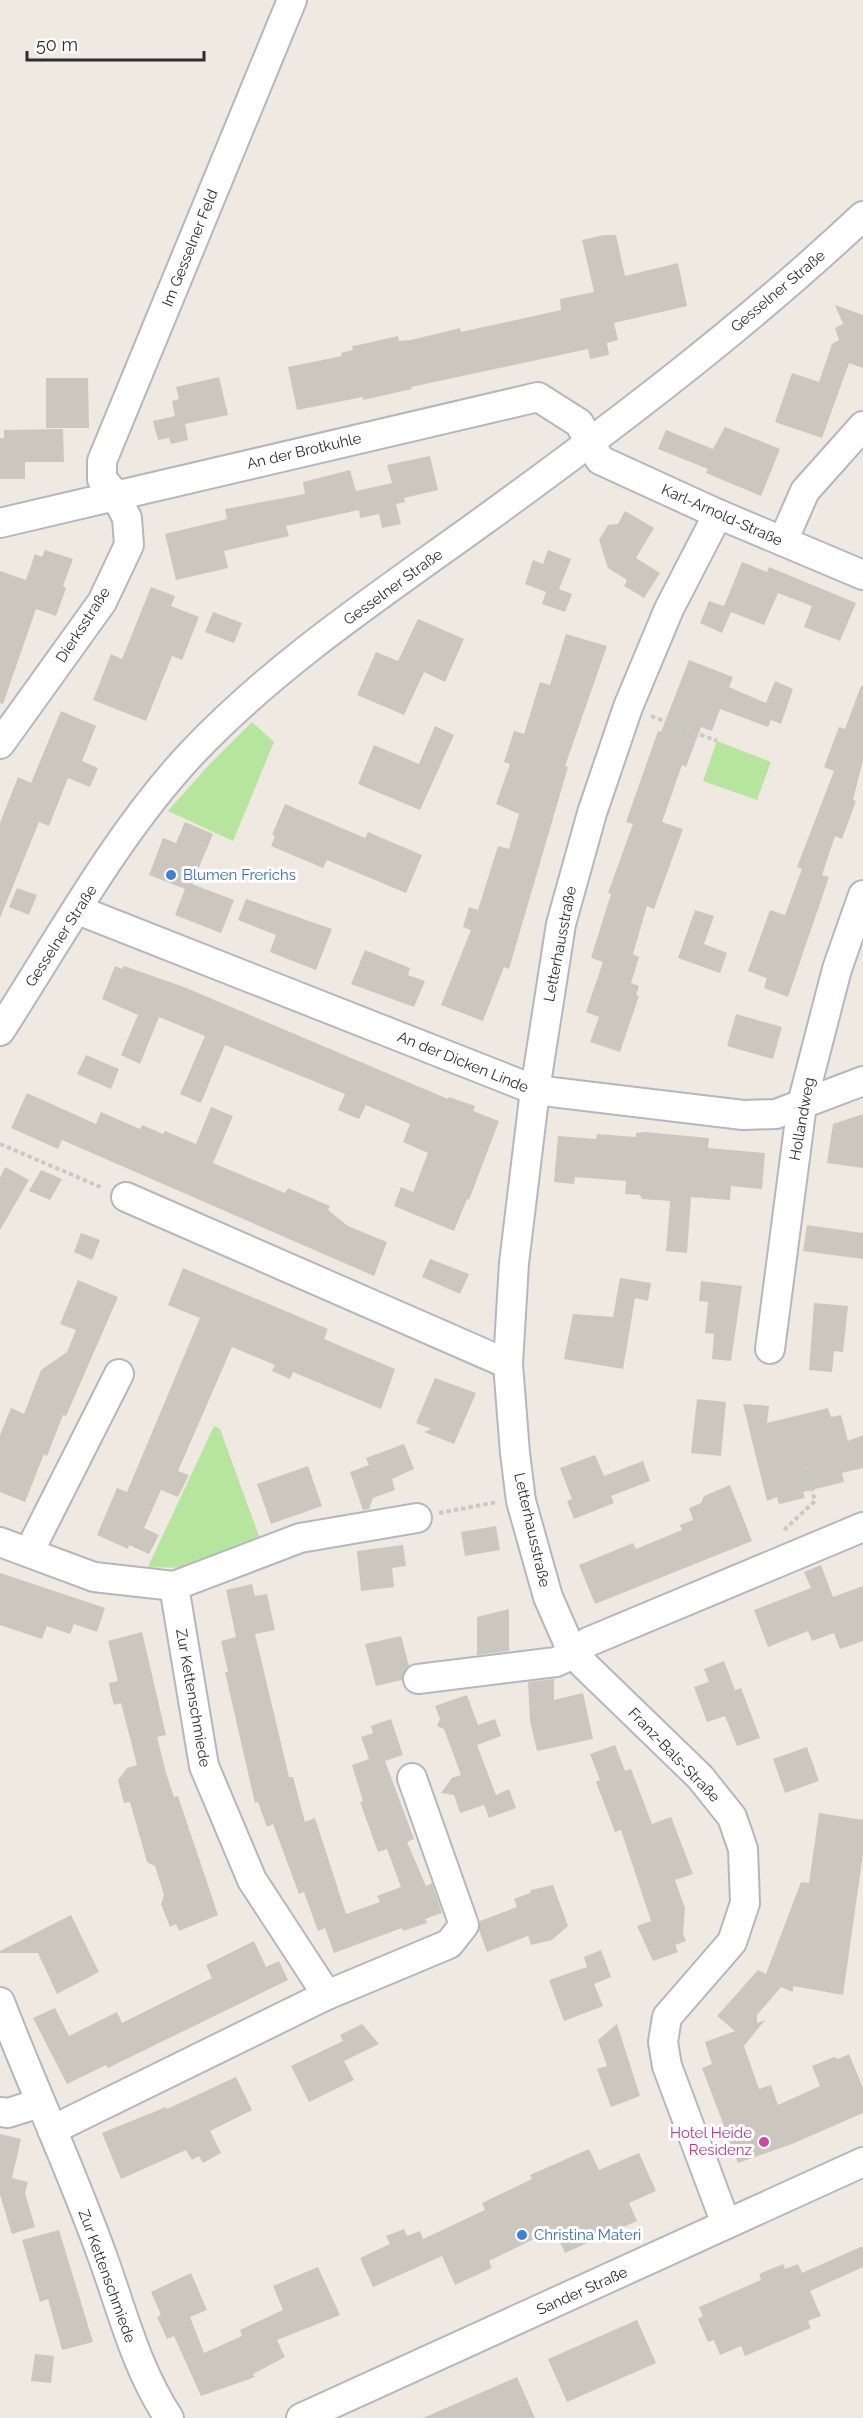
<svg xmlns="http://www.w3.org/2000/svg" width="863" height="2418" font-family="Raleway,sans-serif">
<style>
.green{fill:#b6e59e}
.building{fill:#cbc7bf}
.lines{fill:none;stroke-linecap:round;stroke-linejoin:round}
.minor-casing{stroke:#b4b7c1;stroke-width:32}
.path{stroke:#c9c9c9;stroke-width:4;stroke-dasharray:4.5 3;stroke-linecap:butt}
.minor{stroke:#fff;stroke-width:28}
.shop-dot{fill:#3f7fe0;stroke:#fff;stroke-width:2}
.hotel-dot{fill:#d1479c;stroke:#fff;stroke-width:2}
.labels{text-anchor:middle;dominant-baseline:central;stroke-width:6;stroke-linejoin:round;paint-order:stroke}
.street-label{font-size:15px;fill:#2e2e2e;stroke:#fff}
.shop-label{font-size:15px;fill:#366cbe;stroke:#fff;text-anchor:start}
.hotel-label{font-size:15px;fill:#b23c85;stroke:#fff;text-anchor:end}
</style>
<rect width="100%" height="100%" fill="#efe9e1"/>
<!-- green -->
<g class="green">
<polygon points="252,722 274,742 233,841 168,811 207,767"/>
<polygon points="717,741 771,762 757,800 703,781"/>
<polygon points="214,1426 220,1429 260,1539 186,1568 148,1567"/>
</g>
<!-- building -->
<g class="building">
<polygon points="604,235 616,235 625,276 678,263 687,306 614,323 618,340 607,343 609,355 590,359 588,349 411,387 412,389 363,400 363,397 297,410 288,367 342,356 341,353 353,350 352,346 363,344 398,336 399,341 411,340 460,328 461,332 561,310 560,299 594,292 582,240"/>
<polygon points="835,305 863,315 863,368 849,363 822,438 775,422 792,373 819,382 832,344 839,340 835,328 843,324"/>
<polygon points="219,377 228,415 185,424 188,440 171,444 169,438 158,440 153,421 175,416 172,401 179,399 176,387"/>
<polygon points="46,378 88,378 89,428 46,428"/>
<polygon points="725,427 780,449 761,496 706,473 708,469 658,449 666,430 713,449"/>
<polygon points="63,429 64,462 25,462 25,479 0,479 0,438 4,438 4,430"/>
<polygon points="430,456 438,490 404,498 405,502 396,504 401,524 382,528 379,514 360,518 359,510 286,526 289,536 224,551 228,568 176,580 165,534 227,519 225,509 305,494 303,482 350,470 356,491 392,483 387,465"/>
<polygon points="625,511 654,528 636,558 660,573 644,598 624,586 627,580 608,568 599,540 608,525 618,524"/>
<polygon points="45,550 73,559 63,586 66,588 56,616 36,609 3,704 0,703 0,571 26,580 35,554 42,557"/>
<polygon points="548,550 571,559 559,589 572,594 565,612 542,604 546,592 525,584 533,560 543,564"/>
<polygon points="742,562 767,572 769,567 856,603 840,641 804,627 812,606 778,593 764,625 731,612 722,633 700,623 709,601 724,606"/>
<polygon points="151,587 175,596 171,606 199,617 182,660 172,656 146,721 93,700 111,654 122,659"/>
<polygon points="213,612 242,623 234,643 205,632"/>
<polygon points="418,619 464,639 445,682 424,672 404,715 357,695 376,652 398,661"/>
<polygon points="566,634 607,646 565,766 568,767 509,969 504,967 483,1021 441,1005 471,930 463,927 469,907 478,910 498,846 509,849 519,814 496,804 510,764 504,762 514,731 524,734 540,682 550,685"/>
<polygon points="689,660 733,677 729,687 766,703 775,681 793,689 781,724 771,720 768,727 720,709 712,731 701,727 686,767 682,765 662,822 683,829 654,909 647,906 633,954 639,957 631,983 639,986 636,995 639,996 620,1052 590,1042 599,1017 586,1012 603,962 591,958 611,894 608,893 633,824 626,822 658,731 661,732"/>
<polygon points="861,686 863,686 863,760 853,800 856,801 842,839 835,836 822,875 829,877 788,997 764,988 767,978 748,971 770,910 785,915 802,869 797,867 834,771 824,767 839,727 845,729"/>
<polygon points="61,711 96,726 82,761 98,768 90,787 68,778 49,826 39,822 0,918 0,823 18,777 31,783"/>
<polygon points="435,726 454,735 420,810 358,784 374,745 419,764"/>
<polygon points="285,804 365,838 368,832 422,855 406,893 327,860 323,868 271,846 275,836 272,835"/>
<polygon points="185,822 213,834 192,884 234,900 221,933 175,915 185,889 149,875 163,838 176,843"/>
<polygon points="17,888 37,895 29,915 9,907"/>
<polygon points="246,899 332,929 316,970 270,952 276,935 238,920"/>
<polygon points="695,910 714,916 704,944 727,953 720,973 678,958"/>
<polygon points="365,950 410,968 408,975 425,981 414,1007 351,984"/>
<polygon points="115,966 122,969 124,966 184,987 448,1099 449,1097 475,1106 473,1111 499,1121 469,1200 467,1199 454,1231 394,1206 401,1187 413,1192 428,1153 403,1142 410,1124 366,1105 359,1119 349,1115 338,1110 345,1094 225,1045 201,1103 180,1094 205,1036 159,1017 140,1064 121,1055 138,1015 102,999"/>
<polygon points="736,1014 782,1027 773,1059 727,1046"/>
<polygon points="86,1055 119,1069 111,1089 77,1074"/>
<polygon points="27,1093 96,1124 101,1112 140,1129 142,1125 163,1134 165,1131 196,1144 211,1107 233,1116 213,1163 285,1193 288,1188 330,1206 328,1210 348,1226 387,1242 374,1276 62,1140 58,1149 11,1128"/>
<polygon points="863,1114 863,1168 827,1163 833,1124"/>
<polygon points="645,1132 709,1138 708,1148 765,1153 762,1189 731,1186 730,1200 691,1197 687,1253 666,1251 670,1201 642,1199 640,1195 625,1194 626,1181 575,1177 574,1184 554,1182 558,1136 596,1139 597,1134 636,1137 636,1133"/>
<polygon points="5,1167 29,1180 0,1230 0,1178"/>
<polygon points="41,1170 62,1179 50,1200 29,1191"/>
<polygon points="807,1225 863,1233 863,1259 803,1251"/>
<polygon points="81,1233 100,1240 92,1260 74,1252"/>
<polygon points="430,1259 469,1274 460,1294 422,1277"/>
<polygon points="183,1268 328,1329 324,1339 395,1369 381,1409 293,1372 290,1379 272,1371 275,1365 232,1347 178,1471 189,1475 178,1497 161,1490 144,1528 159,1535 149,1554 129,1545 128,1549 97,1535 117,1488 127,1492 200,1318 168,1305"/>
<polygon points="620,1278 651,1283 648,1301 635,1298 623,1369 564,1359 573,1314 613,1317"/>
<polygon points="78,1280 118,1297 66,1416 63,1415 47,1456 44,1454 25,1502 0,1492 0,1435 11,1408 24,1414 41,1370 67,1352 76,1330 60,1324"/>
<polygon points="701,1281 742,1286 731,1361 712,1359 714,1334 705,1333 708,1302 699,1301"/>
<polygon points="814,1303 848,1306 843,1352 834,1351 832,1372 809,1370"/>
<polygon points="435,1378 476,1393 454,1444 424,1432 431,1429 416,1423"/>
<polygon points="697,1399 726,1402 721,1456 691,1453"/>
<polygon points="743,1404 769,1406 767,1423 828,1408 831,1417 841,1415 848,1441 863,1435 863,1468 842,1473 844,1482 803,1492 805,1498 779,1504 777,1497 767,1501"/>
<polygon points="404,1444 414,1469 392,1479 395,1490 373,1498 369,1509 363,1510 350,1472 369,1465 366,1458"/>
<polygon points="595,1455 604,1476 643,1461 650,1481 611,1496 614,1503 574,1519 567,1501 572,1499 560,1468"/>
<polygon points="308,1466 322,1506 271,1524 257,1484"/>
<polygon points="730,1485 752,1541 595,1604 579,1565 633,1543 636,1549 682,1530 680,1525 693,1520 689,1508 701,1503 704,1496"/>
<polygon points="496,1526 500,1550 465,1556 461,1532"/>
<polygon points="403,1545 406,1566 392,1568 394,1587 361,1591 357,1551"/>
<polygon points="821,1565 833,1597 863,1586 863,1641 840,1649 834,1633 812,1641 808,1631 768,1647 754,1610 811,1588 804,1572"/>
<polygon points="0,1573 105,1608 97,1632 74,1624 70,1634 47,1626 42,1639 0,1625"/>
<polygon points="252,1584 255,1596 267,1594 275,1630 255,1634 289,1777 293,1777 305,1822 315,1818 346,1914 380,1902 377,1896 401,1887 387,1849 378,1852 360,1802 363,1801 352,1765 369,1759 361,1737 373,1733 371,1726 391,1719 403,1755 385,1761 414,1839 407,1842 426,1886 432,1883 442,1913 425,1919 427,1923 403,1931 402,1928 334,1953 325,1928 318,1931 304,1892 299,1894 273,1824 267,1827 258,1802 255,1803 225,1672 228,1672 221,1641 236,1637 226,1590"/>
<polygon points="509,1609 509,1651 477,1655 477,1617"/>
<polygon points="142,1632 166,1735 157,1737 166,1773 174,1797 178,1796 218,1915 179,1931 176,1924 170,1927 161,1904 164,1895 155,1866 147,1862 130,1802 124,1803 118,1780 127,1768 137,1765 121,1703 114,1705 111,1695 109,1683 118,1681 108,1641"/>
<polygon points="401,1636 409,1666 402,1680 376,1686 365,1644"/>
<polygon points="724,1661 735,1690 741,1688 760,1738 737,1746 725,1716 707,1722 694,1687 709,1682 704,1669"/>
<polygon points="554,1679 554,1700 583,1693 593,1739 537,1751 530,1721 528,1682"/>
<polygon points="467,1695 478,1725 495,1719 501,1736 477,1745 496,1795 509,1789 516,1808 489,1818 484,1805 460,1813 454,1795 441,1793 452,1778 461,1775 444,1729 437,1726 440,1719 435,1706"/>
<polygon points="615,1745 625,1771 631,1769 652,1824 671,1817 693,1874 675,1880 685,1908 683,1934 686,1941 675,1945 678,1952 653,1961 637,1926 651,1921 621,1830 615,1832 596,1782 600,1780 590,1754"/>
<polygon points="807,1747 819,1781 785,1793 773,1759"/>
<polygon points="819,1813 863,1820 863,1854 843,1995 793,1986 793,1992 781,1987 757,2015 757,2023 765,2020 744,2046 759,2089 771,2085 778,2105 820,2086 812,2066 834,2057 838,2059 849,2054 863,2088 863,2113 792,2144 738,2163 702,2068 712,2064 705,2042 735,2031 717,2016 758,1970 766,1974 801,1882 809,1883"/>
<polygon points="553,1885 568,1926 552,1940 531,1945 528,1936 487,1952 479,1930 480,1921 517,1907 514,1899 530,1893 531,1890"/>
<polygon points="71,1915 99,1972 57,1994 38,1953 0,1953 0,1951"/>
<polygon points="254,1941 266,1967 279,1961 288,1980 108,2068 106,2065 67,2084 33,2018 55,2008 69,2036 117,2012 122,2023 212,1978 206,1965"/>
<polygon points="601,1950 611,1977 594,1984 603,2006 564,2021 549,1980 587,1967 584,1957"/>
<polygon points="362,2024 379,2044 344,2061 354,2080 309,2102 291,2066 343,2041 340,2035"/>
<polygon points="617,2024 640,2096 611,2107 597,2069 607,2066 598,2040"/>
<polygon points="236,2077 252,2110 210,2131 221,2153 203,2163 199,2156 192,2160 186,2150 121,2179 102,2133 166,2107 167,2109"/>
<polygon points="0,2134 21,2139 12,2178 28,2182 25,2193 35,2227 12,2234 0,2195"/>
<polygon points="589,2149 599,2170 639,2153 656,2191 629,2203 637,2221 565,2253 554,2229 489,2261 492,2268 455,2285 442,2256 373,2287 360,2258 390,2244 386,2236 404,2229 407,2236 420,2231 423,2239 485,2210 482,2203 532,2179 530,2175"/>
<polygon points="59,2230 93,2342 62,2350 48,2299 40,2302 22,2240"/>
<polygon points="863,2246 863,2267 810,2291 821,2316 808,2321 811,2328 745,2356 741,2346 720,2355 714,2340 708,2342 698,2319 703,2316 699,2307 761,2280 759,2274 783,2264 785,2269 798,2264 802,2273"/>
<polygon points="318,2267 340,2315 277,2340 285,2357 253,2374 255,2377 201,2396 174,2336 167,2339 157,2317 161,2315 151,2292 191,2273 207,2310 190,2317 204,2353 242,2336 240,2330 283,2310 273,2286"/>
<polygon points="637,2320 656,2363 567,2402 548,2359"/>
<polygon points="35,2354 54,2356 51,2383 31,2381"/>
<polygon points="517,2377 535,2418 423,2418 478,2394"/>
</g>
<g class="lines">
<!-- minor casing -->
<g class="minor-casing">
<g id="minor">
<polyline points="718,514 669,609 628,707 592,813 561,924 535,1090 514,1263 508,1364 515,1453 521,1501 548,1597 573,1654 700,1777 732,1817 743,1849 745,1903 732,1942 667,2017 663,2042 667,2066 726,2224"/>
<polyline points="0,523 538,397 579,423 600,460 718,514 863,575"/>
<polyline points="783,541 805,491 863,426"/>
<polyline points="0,744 102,602 129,545 127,518 115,494 102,479 102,461 292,0"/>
<polyline points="78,910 535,1090 743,1115 776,1114 863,1081"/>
<path d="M 0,1031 C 59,940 117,833 191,754 C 277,663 382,594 483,521 C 614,426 745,327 863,216"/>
<polyline points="126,1197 508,1364"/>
<polyline points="770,1349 802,1104 837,969 863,895"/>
<polyline points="0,1542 94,1577 174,1586 204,1766 252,1880 327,1995 52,2130"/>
<polyline points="29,1552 119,1374"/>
<polyline points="174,1586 300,1538 417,1518"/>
<polyline points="418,1679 556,1662 573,1654 588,1642 863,1527"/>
<polyline points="327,1995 449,1944 464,1925 412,1778"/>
<path d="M 0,2002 C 33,2088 72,2171 103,2258 C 123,2313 136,2368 169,2418"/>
<polyline points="0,2112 8,2113 40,2103"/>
<polyline points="301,2418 863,2162"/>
</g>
</g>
<!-- path -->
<g class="path">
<polyline points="651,716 717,741"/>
<polyline points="0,1144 103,1188"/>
<polyline points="439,1513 497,1502"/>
<polyline points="784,1530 815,1501 806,1467"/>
</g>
<!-- minor -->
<use href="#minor" class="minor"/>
</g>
<!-- markers -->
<g class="shop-dot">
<circle cx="171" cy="875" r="6"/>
<circle cx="522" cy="2235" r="6"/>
</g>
<circle class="hotel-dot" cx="764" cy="2142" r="6"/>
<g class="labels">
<!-- street labels -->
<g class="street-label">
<text transform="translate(190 248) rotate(-68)">Im Gesselner Feld</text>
<text transform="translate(778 291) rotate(-40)">Gesselner Straße</text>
<text transform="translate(304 451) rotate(-13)">An der Brotkuhle</text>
<text transform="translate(722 515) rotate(24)">Karl-Arnold-Straße</text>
<text transform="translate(393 587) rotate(-36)">Gesselner Straße</text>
<text transform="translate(83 625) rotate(-57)">Dierksstraße</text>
<text transform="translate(61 936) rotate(-57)">Gesselner Straße</text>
<text transform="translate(560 944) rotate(-79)">Letterhausstraße</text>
<text transform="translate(463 1062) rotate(22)">An der Dicken Linde</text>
<text transform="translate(802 1119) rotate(-80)">Hollandweg</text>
<text transform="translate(532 1530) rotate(77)">Letterhausstraße</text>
<text transform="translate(193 1698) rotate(80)">Zur Kettenschmiede</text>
<text transform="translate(674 1755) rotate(46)">Franz-Bals-Straße</text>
<text transform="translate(107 2276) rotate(70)">Zur Kettenschmiede</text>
<text transform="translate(582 2291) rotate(-24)">Sander Straße</text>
</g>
<!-- shop labels -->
<g class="shop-label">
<text x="183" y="875">Blumen Frerichs</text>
<text x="534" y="2235">Christina Materi</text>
</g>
<!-- hotel labels -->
<g class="hotel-label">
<text x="752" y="2133">Hotel Heide<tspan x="752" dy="17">Residenz</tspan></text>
</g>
</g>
<!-- scale -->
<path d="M27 51v9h177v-9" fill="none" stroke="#2e2e2e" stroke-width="3"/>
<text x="36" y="51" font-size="18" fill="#2e2e2e" stroke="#ffffff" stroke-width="4.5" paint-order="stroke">50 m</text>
</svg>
